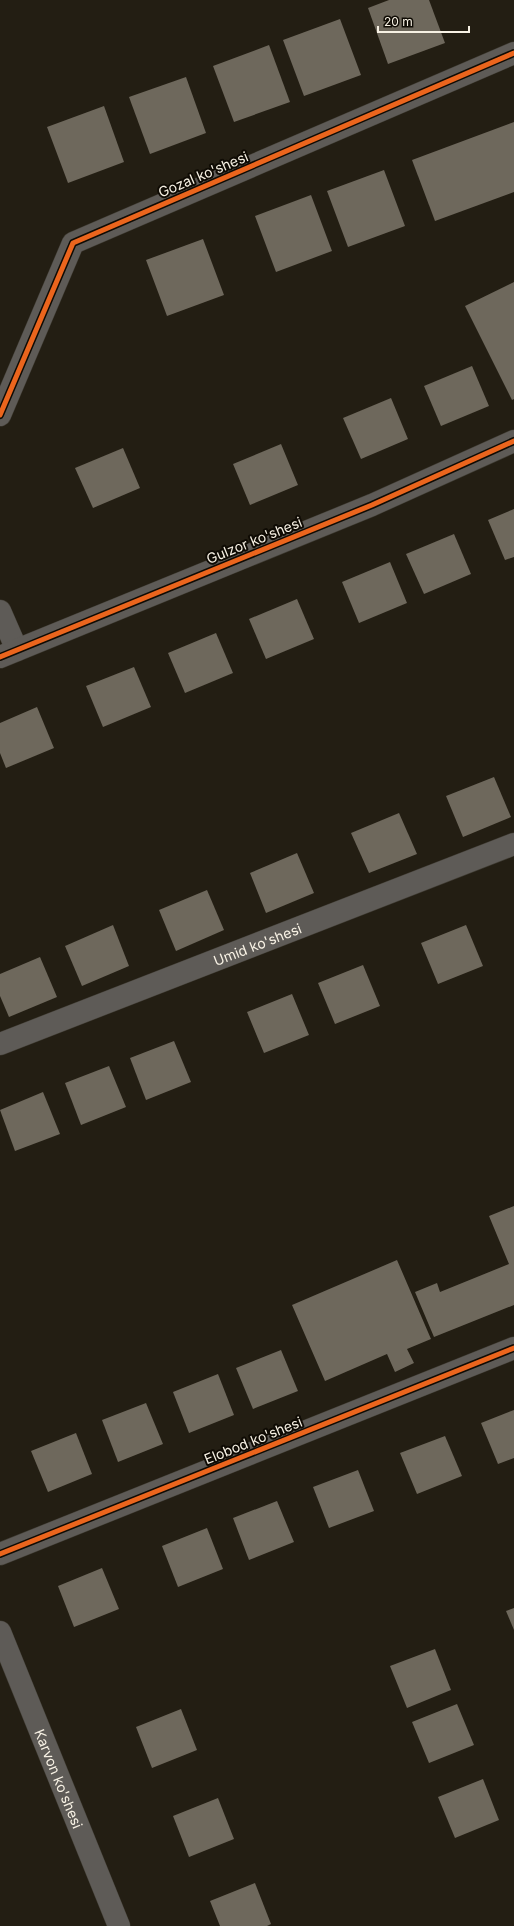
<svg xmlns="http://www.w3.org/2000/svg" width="514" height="1926" font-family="Inter,sans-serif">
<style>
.building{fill:#6e685c}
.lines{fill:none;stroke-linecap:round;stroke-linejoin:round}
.minor-casing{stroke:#3f3b32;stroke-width:23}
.minor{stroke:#5e5b57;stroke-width:22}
.cycleway-casing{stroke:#0f0b04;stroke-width:8}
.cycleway{stroke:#eb651d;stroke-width:5}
.labels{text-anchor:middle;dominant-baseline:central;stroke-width:4;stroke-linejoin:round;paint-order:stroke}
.street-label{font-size:14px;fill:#f7f1e4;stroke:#0f0b04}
</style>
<rect width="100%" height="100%" fill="#231e13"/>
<!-- building -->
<g class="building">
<polygon points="389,0 429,0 445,43 388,64 368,8"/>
<polygon points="340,19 361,75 304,96 283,40"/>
<polygon points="269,45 290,102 234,122 213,66"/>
<polygon points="186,77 206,133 150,154 129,97"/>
<polygon points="104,106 124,162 68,183 47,127"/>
<polygon points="514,122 514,192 435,221 412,160"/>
<polygon points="384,170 405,226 348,247 327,191"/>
<polygon points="311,195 332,251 276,272 255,216"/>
<polygon points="203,239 224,295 167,316 146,260"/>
<polygon points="514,282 514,399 512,400 465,306"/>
<polygon points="472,366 489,406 441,426 424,386"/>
<polygon points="391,398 408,439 361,459 343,418"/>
<polygon points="281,444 298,485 250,505 233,464"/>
<polygon points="123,448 140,488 93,508 75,468"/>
<polygon points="514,509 514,557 505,560 488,520"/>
<polygon points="454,534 471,574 424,594 406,554"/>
<polygon points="390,562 407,603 359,623 342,582"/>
<polygon points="297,599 314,639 266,659 249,619"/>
<polygon points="216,633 233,673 185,693 168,653"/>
<polygon points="134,667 151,707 103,727 86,686"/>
<polygon points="37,707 54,748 6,768 0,753 0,723"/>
<polygon points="494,777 511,817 463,837 446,796"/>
<polygon points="399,813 417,854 369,873 351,833"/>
<polygon points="297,853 314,893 266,913 250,873"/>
<polygon points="207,890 224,930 176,951 159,910"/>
<polygon points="113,925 129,966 82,986 65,946"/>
<polygon points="466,925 483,966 438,984 421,943"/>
<polygon points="40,957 57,997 9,1017 0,996 0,974"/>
<polygon points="363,965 380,1006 335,1024 318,983"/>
<polygon points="292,994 309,1035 264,1053 247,1012"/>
<polygon points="174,1041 191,1082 146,1100 130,1058"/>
<polygon points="109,1066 126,1107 81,1125 65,1083"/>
<polygon points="43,1092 60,1134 15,1151 0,1110"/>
<polygon points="514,1206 514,1305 434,1337 415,1292 437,1283 440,1292 509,1264 489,1216"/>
<polygon points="397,1260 431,1339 407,1349 414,1363 395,1372 387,1354 325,1381 292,1305"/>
<polygon points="281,1350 298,1391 253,1409 236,1368"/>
<polygon points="218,1374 234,1415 189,1433 173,1392"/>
<polygon points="146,1403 163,1444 118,1462 102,1420"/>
<polygon points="514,1410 514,1458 498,1464 481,1423"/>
<polygon points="76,1433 92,1474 48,1492 31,1451"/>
<polygon points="445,1436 462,1476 417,1494 400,1453"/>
<polygon points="358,1470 374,1511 329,1528 313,1487"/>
<polygon points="277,1501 294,1542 249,1560 233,1518"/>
<polygon points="207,1528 223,1569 178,1587 162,1546"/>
<polygon points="102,1568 119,1609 74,1627 58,1586"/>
<polygon points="514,1608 514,1630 506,1611"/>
<polygon points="435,1649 451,1690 407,1708 390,1666"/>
<polygon points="457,1704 474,1745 429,1763 412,1722"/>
<polygon points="181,1709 197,1750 152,1768 136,1727"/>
<polygon points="483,1779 499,1820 455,1838 438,1797"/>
<polygon points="218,1798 234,1839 189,1857 173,1816"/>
<polygon points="255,1883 271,1924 267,1926 220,1926 210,1901"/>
</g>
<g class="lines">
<!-- minor casing -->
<g class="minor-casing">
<g id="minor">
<polyline points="0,415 73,243 514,53"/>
<polyline points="0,611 17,650"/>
<polyline points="0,657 372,505 514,441"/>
<path id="s1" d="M 0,1044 L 514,844"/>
<polyline points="0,1554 514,1348"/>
<path id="s2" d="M 0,1632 L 119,1926"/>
</g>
</g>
<!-- minor -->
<use href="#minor" class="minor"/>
<!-- cycleway casing -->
<g class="cycleway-casing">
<g id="cycleway">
<polyline points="0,415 73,243 514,53"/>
<polyline points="0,657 372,505 514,441"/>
<polyline points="0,1554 514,1348"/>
</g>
</g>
<!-- cycleway -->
<use href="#cycleway" class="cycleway"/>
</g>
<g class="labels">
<!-- street labels -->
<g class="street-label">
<text transform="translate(203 174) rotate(-23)">Gozal ko'shesi</text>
<text transform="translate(254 540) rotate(-22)">Gulzor ko'shesi</text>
<text stroke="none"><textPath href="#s1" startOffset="276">Umid ko'shesi</textPath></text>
<text transform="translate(253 1440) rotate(-22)">Elobod ko'shesi</text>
<text stroke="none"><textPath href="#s2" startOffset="158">Karvon ko'shesi</textPath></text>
</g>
</g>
<!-- scale -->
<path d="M378 26v6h91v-6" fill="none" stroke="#f7f1e4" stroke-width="2"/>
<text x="384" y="26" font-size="12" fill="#f7f1e4" stroke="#0f0b04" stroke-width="3" paint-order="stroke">20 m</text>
</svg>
